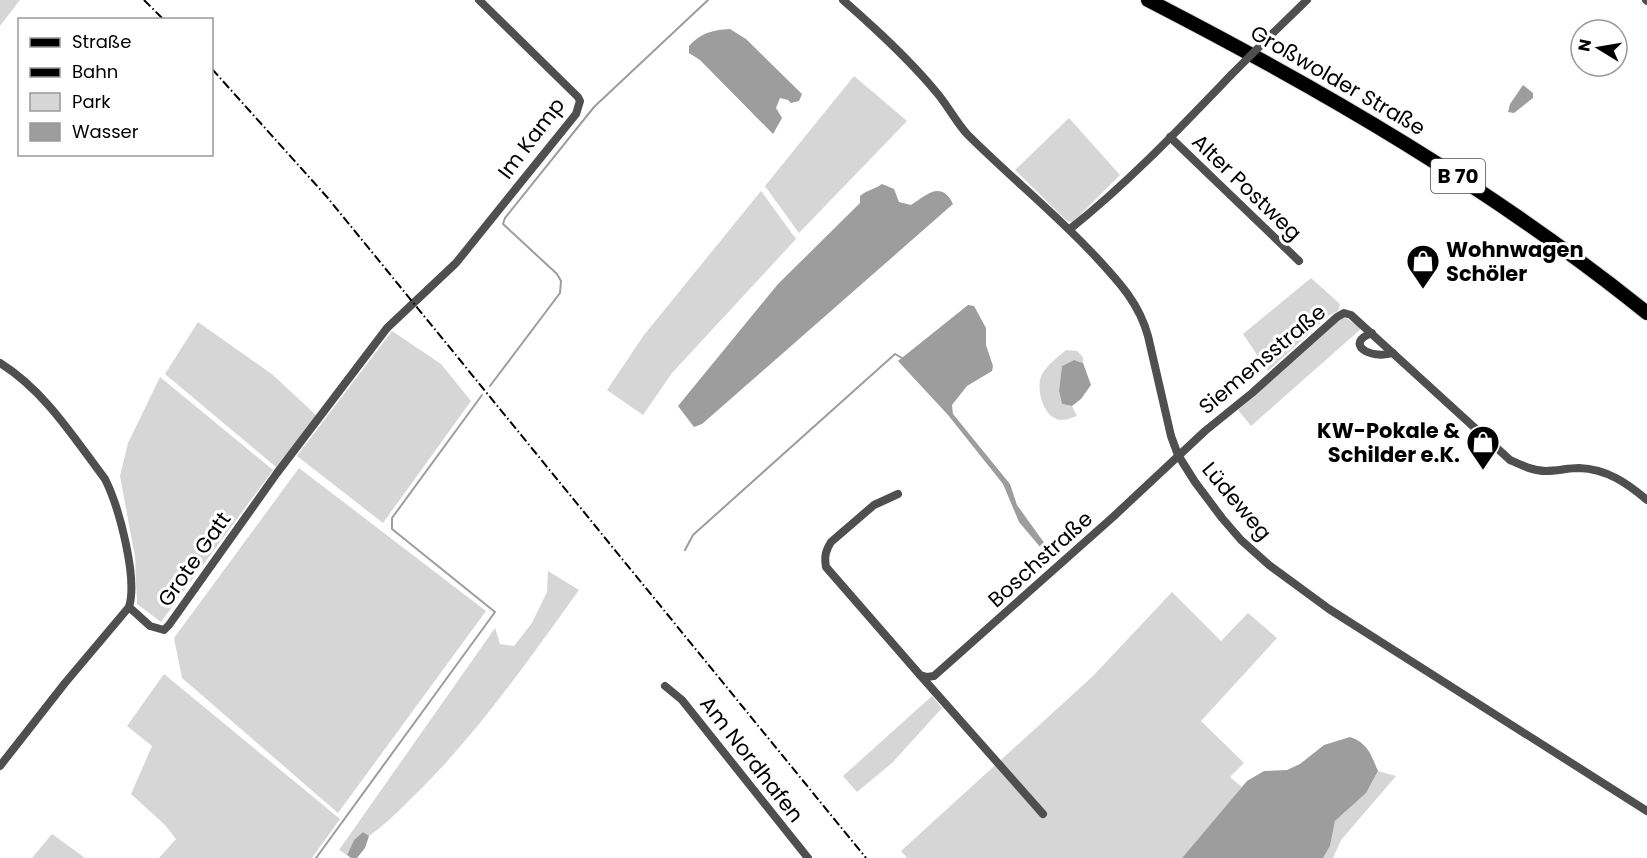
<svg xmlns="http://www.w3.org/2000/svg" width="1647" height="858" font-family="Poppins,sans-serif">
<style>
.green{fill:#d6d6d6}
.water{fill:#9d9d9d}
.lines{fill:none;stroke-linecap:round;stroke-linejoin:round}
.stream{stroke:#9d9d9d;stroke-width:2}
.primary-casing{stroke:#dbdbdb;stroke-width:16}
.street{stroke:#4f4f4f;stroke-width:8}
.primary{stroke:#000;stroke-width:14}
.rail{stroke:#000;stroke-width:2;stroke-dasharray:9 3 1.5 3;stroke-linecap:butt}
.street-bridge{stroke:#4f4f4f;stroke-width:8}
.labels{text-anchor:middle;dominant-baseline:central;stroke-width:6;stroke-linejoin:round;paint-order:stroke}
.shield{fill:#fff;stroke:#4c4c4c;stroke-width:1.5}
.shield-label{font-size:20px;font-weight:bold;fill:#000}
.street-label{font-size:21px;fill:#000;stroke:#fff}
.poi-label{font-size:21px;font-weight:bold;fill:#000;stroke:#fff;text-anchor:start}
</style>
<rect width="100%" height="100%" fill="#fff"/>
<!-- green -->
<g class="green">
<polygon points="0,0 20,0 0,26"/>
<polygon points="854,76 907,121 799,233 765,186"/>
<polygon points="1069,118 1120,175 1073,222 1067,221 1015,170"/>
<polygon points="761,191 796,239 672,373 643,415 607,390 644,335"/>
<polygon points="1311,278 1340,304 1338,311 1328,316 1268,371 1243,334"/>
<polygon points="1340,318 1346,318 1362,328 1251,426 1238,410"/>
<polygon points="198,322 273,375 317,416 276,467 165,374"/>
<polygon points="392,331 441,364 471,401 383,523 297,456"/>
<path d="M 1066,350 L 1077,351 L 1083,357 L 1083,363 L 1074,360 L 1062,366 L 1059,391 L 1062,404 L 1072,406 L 1077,416 C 1073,417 1067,420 1063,420 C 1043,421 1035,387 1042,374 C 1048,364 1058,357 1066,350 Z"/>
<polygon points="160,377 273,470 161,622 137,604 135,557 120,476 128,443"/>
<polygon points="299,468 486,611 338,813 182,678 174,638"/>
<path d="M 548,571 L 579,590 C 530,658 482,727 423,787 C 405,804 389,822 369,836 L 363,832 L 354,840 L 347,855 L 339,850 L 495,628 L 500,644 L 514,646 L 532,623 L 547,592 Z"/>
<polygon points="1172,592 1221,641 1248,613 1277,638 1201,721 1244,763 1230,777 1242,787 1182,858 907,858 901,851 1093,676"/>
<polygon points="164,674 340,819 312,858 159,858 176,839 165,825 131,794 152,746 127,726"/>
<polygon points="932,696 942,708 892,763 857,792 843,776"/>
<polygon points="1378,771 1396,776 1341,840 1333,858 1323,858 1330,846 1335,821 1366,793"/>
<polygon points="52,834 85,858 32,858"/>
</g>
<!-- water -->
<g class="water">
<path d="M 730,29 L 746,39 L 802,94 L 799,101 L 791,103 L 788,100 L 780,98 L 776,108 L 782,118 L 773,134 L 700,60 L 689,53 L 689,46 C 701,33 712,30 730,29 Z"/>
<polygon points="1523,85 1533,93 1533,98 1514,113 1508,112 1510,104"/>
<path d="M 882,184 L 894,189 L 899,202 L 911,205 C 927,195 941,180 953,204 L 702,424 L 694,427 L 678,406 L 778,284 L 860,203 L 860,196 C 867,190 875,189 882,184 Z"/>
<polygon points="968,305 974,306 986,328 986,345 993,366 992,371 967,386 952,405 953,414 1010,484 1017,505 1050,551 1046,554 1019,522 1003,484 948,415 898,361"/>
<polygon points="1074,360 1083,363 1091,385 1081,399 1072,406 1062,404 1059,391 1062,366"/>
<path d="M 1350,737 C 1368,743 1371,755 1378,771 L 1366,793 L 1335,821 L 1330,846 L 1323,858 L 1182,858 L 1247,781 L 1264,771 L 1287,770 L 1300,764 L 1324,745 Z"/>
<polygon points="363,832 369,836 365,848 357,858 351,858 347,855 354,840"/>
</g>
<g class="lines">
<!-- stream -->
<g class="stream">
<polyline points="490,386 560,293 561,281 557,274 503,224 505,218 594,107 708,0"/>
<polyline points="685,550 693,535 895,354 902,358"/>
<polyline points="316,858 495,612 392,529 392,518 482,395"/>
</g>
<!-- primary casing -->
<g class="primary-casing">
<path id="primary" d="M 1148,0 C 1323,90 1493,189 1647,313"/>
</g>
<!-- street -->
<g class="street">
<path d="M 843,0 C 876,29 909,59 937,93 C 948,106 956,122 967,134 C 1009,176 1055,213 1096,257 C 1119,282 1139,303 1148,336 L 1171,436 L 1178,455 L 1195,482 L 1222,518 L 1241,540 L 1269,565 L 1329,609 L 1647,811"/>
<polyline points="1646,0 1647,1"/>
<polyline points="1273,33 1307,0"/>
<polyline points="1170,137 1299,261"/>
<path d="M 1070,229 C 1128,183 1180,128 1231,75"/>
<path d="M 1372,333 C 1344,343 1369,360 1393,353"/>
<path d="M 0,363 C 45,391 74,438 105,479 C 119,507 138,578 129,607 L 65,683 L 0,766"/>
<path d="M 898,494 L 874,505 L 831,542 C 826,550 824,556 826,567 L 920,675 L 927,677 L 934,676 L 1113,517 L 1205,431 L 1252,393 L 1337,317 L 1344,313 L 1351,315 L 1510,460 C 1521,465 1533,471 1546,471 C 1557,471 1568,468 1579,468 C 1607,469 1627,483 1647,500"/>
<polyline points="129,607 150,626 164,630 169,625 277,473 387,328 456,263 576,114 580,101 578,97 479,0"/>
<polyline points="920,675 1043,814"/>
<polyline points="665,686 682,700 808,858"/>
</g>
<!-- primary -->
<use href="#primary" class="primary"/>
<!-- rail -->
<g class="rail">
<polyline points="144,0 164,20"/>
<polyline points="212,69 327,197 866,858"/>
</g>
<!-- street-bridge -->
<polyline class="street-bridge" points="1231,75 1273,33"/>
</g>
<!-- icons -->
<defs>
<g id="shop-pin" transform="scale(1.725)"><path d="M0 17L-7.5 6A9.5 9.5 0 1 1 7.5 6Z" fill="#000" stroke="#fff"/><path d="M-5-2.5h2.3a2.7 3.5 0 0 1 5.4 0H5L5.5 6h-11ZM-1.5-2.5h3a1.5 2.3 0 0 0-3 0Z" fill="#fff"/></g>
</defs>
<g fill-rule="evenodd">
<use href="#shop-pin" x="1423" y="261"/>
<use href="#shop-pin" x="1483" y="442"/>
</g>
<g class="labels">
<!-- shield labels -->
<rect class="shield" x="1431" y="159" width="54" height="34" rx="4.5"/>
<g class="shield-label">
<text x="1458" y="176">B 70</text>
</g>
<!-- street labels -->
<g class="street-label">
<text transform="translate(1338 80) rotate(30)">Großwolder Straße</text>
<text transform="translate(531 138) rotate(-53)">Im Kamp</text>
<text transform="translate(1247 187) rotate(44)">Alter Postweg</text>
<text transform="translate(1262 359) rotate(-40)">Siemensstraße</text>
<text transform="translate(1237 501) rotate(50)">Lüdeweg</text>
<text transform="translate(194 559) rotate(-55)">Grote Gatt</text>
<text transform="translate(1040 559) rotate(-42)">Boschstraße</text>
<text transform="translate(752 759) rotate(52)">Am Nordhafen</text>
</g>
<!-- poi labels -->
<g class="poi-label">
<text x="1446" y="249">Wohnwagen<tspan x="1446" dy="24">Schöler</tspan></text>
<text x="1460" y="430" text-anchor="end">KW-Pokale &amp;<tspan x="1460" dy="24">Schilder e.K.</tspan></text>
</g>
</g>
<!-- legend -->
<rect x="18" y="18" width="195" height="138" fill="#ffffff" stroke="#999999" stroke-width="1.5"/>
<rect x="30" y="38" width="30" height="9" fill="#000000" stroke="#999999" stroke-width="1.5"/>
<text x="72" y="48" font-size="18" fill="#000000">Straße</text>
<rect x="30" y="68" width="30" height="9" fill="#000000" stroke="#999999" stroke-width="1.5"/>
<text x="72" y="78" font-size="18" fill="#000000">Bahn</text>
<rect x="30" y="93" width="30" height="18" fill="#d6d6d6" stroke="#999999" stroke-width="1.5"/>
<text x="72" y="108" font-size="18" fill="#000000">Park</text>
<rect x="30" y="123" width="30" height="18" fill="#9d9d9d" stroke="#999999" stroke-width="1.5"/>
<text x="72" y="138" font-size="18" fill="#000000">Wasser</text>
<!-- north arrow -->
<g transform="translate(1599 48) rotate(281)"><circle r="28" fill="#ffffff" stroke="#999999" stroke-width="1.5"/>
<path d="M0-4.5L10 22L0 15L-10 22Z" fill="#000000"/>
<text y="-9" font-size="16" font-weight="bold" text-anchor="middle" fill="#000000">N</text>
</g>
</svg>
